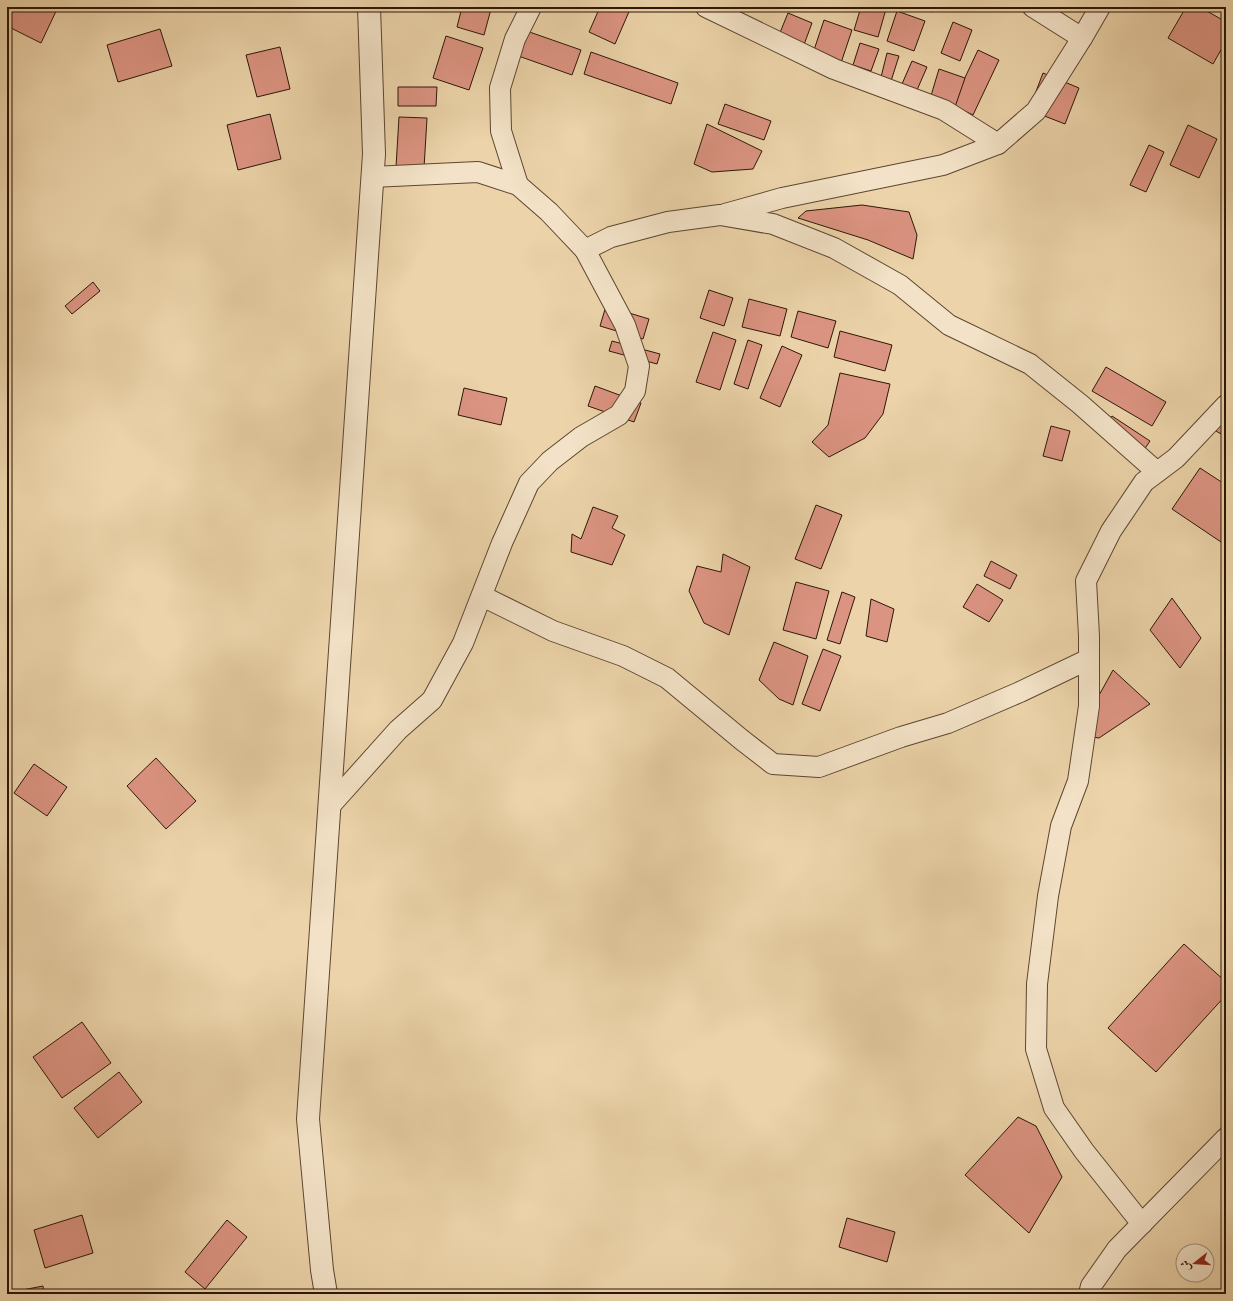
<svg xmlns="http://www.w3.org/2000/svg" width="1233" height="1301" font-family="Vollkorn,Amiri,serif">
<style>
.building{fill:#dc9482;stroke:#2c1707}
.lines{fill:none;stroke-linecap:round;stroke-linejoin:round}
.minor-casing{stroke:#5c4630;stroke-width:22}
.tertiary-casing{stroke:#5c4630;stroke-width:24}
.minor{stroke:#f3e2c7;stroke-width:20}
.tertiary{stroke:#f3e2c7;stroke-width:22}
</style>
<rect width="100%" height="100%" fill="#ecd3a9"/>
<filter id="stains"><feTurbulence type="fractalNoise" baseFrequency=".005" numOctaves="4"/><feColorMatrix values="0 0 0 0 .2 0 0 0 0 .09 0 0 0 0 .02 0 0 0 .5 -.17"/></filter>
<radialGradient id="worn" r=".72"><stop offset=".6" stop-color="#630" stop-opacity="0"/><stop offset="1" stop-color="#630" stop-opacity=".3"/></radialGradient>
<!-- building -->
<g class="building">
<polygon points="7,7 58,7 41,43 7,26"/>
<polygon points="462,7 481,7 491,9 484,35 457,27"/>
<polygon points="600,7 631,7 615,44 589,32"/>
<polygon points="833,7 849,7 848,11"/>
<polygon points="861,7 878,7 886,9 878,37 854,30"/>
<polygon points="919,7 934,7 932,12"/>
<polygon points="1186,7 1200,7 1226,22 1226,41 1213,64 1168,38"/>
<polygon points="897,11 925,21 914,51 887,41"/>
<polygon points="788,13 812,23 802,50 777,40"/>
<polygon points="824,20 852,30 841,63 813,53"/>
<polygon points="953,22 972,30 960,61 941,53"/>
<polygon points="518,28 581,50 572,75 510,53"/>
<polygon points="160,29 172,66 118,82 107,45"/>
<polygon points="446,36 483,48 469,90 433,78"/>
<polygon points="860,43 879,49 871,71 853,65"/>
<polygon points="280,47 290,89 257,97 246,55"/>
<polygon points="978,50 999,60 973,115 952,105"/>
<polygon points="591,52 678,83 671,104 584,74"/>
<polygon points="887,53 899,56 891,81 881,77"/>
<polygon points="912,61 927,67 917,90 902,84"/>
<polygon points="939,69 965,78 955,107 930,99"/>
<polygon points="1043,73 1079,88 1065,124 1029,110"/>
<polygon points="398,87 437,87 436,106 398,106"/>
<polygon points="725,104 771,121 764,140 718,124"/>
<polygon points="270,114 281,159 238,170 227,125"/>
<polygon points="399,117 427,118 424,168 396,167"/>
<polygon points="707,124 762,151 753,169 712,172 694,164"/>
<polygon points="1188,125 1217,139 1199,178 1170,165"/>
<polygon points="1149,145 1164,152 1146,192 1130,185"/>
<polygon points="862,205 909,212 917,235 913,259 868,240 798,218 806,211"/>
<polygon points="93,282 100,291 72,314 65,306"/>
<polygon points="709,290 733,298 724,326 700,318"/>
<polygon points="749,299 787,309 780,336 742,327"/>
<polygon points="606,306 649,319 643,339 600,326"/>
<polygon points="798,311 836,321 828,348 791,337"/>
<polygon points="840,331 892,345 885,371 834,357"/>
<polygon points="713,332 736,340 720,390 696,382"/>
<polygon points="748,340 762,345 748,389 734,384"/>
<polygon points="612,341 660,354 657,364 609,351"/>
<polygon points="782,346 802,355 780,407 760,398"/>
<polygon points="1106,367 1166,402 1152,426 1092,391"/>
<polygon points="840,373 890,384 883,414 865,438 829,457 812,442 828,425"/>
<polygon points="595,386 641,403 634,422 588,406"/>
<polygon points="464,388 507,398 501,425 458,415"/>
<polygon points="1226,403 1226,437 1211,428"/>
<polygon points="1112,416 1150,441 1138,459 1100,434"/>
<polygon points="1051,426 1070,431 1062,461 1043,456"/>
<polygon points="1200,468 1226,485 1226,534 1221,542 1172,509"/>
<polygon points="816,505 842,515 821,569 795,559"/>
<polygon points="593,507 618,516 612,528 625,535 612,565 571,552 572,534 581,539"/>
<polygon points="723,554 750,567 729,635 704,623 689,591 697,566 721,572"/>
<polygon points="991,561 1017,575 1010,589 984,576"/>
<polygon points="796,582 829,591 816,639 783,630"/>
<polygon points="977,584 1003,600 989,622 963,607"/>
<polygon points="842,592 855,597 840,644 827,640"/>
<polygon points="1172,598 1201,638 1180,668 1150,630"/>
<polygon points="871,599 894,609 887,642 866,636"/>
<polygon points="774,642 808,656 793,705 779,699 759,680"/>
<polygon points="823,649 841,656 820,711 802,704"/>
<polygon points="1113,670 1150,704 1099,738 1077,735"/>
<polygon points="156,758 196,801 166,829 127,786"/>
<polygon points="34,764 67,787 47,816 14,793"/>
<polygon points="1184,944 1226,982 1226,995 1156,1072 1108,1028"/>
<polygon points="82,1022 111,1063 62,1098 33,1057"/>
<polygon points="119,1072 142,1102 98,1138 74,1108"/>
<polygon points="1018,1117 1036,1126 1062,1177 1029,1233 965,1175"/>
<polygon points="82,1215 93,1253 45,1268 34,1230"/>
<polygon points="847,1218 895,1232 887,1262 839,1247"/>
<polygon points="227,1220 247,1237 205,1289 185,1272"/>
<polygon points="43,1286 44,1294 7,1294 7,1293"/>
</g>
<g class="lines">
<!-- minor casing -->
<g class="minor-casing">
<g id="minor">
<polyline points="706,7 834,69 944,110 998,144"/>
<polyline points="1033,7 1082,38"/>
<polyline points="372,177 478,172 518,185 549,212 585,250 611,237 668,222 720,215 773,224 834,248 900,285 949,325 1030,364 1080,404 1157,472"/>
<polyline points="518,185 501,131 500,88 515,39 531,7"/>
<polyline points="725,214 782,198 943,165 998,144 1036,111 1082,38 1100,7"/>
<polyline points="482,596 553,631 623,656 667,678 742,740 773,764 819,767 901,737 948,723 1020,692 1089,659"/>
<polyline points="329,807 398,730 432,700 463,643 502,543 529,483 550,461 581,437 619,415 635,391 639,366 625,325 585,250"/>
<polyline points="1142,1224 1084,1151 1054,1108 1036,1049 1037,984 1048,896 1061,826 1078,781 1089,706 1089,636 1086,581 1111,531 1144,482 1176,458 1226,405"/>
<polyline points="1089,1294 1091,1286 1117,1249 1226,1138"/>
</g>
</g>
<!-- tertiary casing -->
<g class="tertiary-casing">
<polyline id="tertiary" points="326,1294 322,1270 308,1119 374,154 369,7"/>
</g>
<!-- minor -->
<use href="#minor" class="minor"/>
<!-- tertiary -->
<use href="#tertiary" class="tertiary"/>
</g>
<!-- margin -->
<rect width="1233" height="1301" fill="none" stroke="#ecd3a9" stroke-width="24"/>
<rect x="8" y="8" width="1217" height="1285" fill="none" stroke="#2c1707" stroke-width="2"/>
<rect x="12" y="12" width="1209" height="1277" fill="none" stroke="#2c1707"/>
<!-- north arrow -->
<g transform="translate(1195 1263) rotate(253)"><circle r="19" fill="#f3e2c7" stroke="#a3917a"/>
<path d="M0-3L7 15L0 10L-7 15Z" fill="#8f2418"/>
<text y="-6" font-size="11" font-weight="bold" text-anchor="middle" fill="#2c1707">ش</text>
</g>
<rect width="100%" height="100%" filter="url(#stains)"/>
<rect width="100%" height="100%" fill="url(#worn)"/>
</svg>
